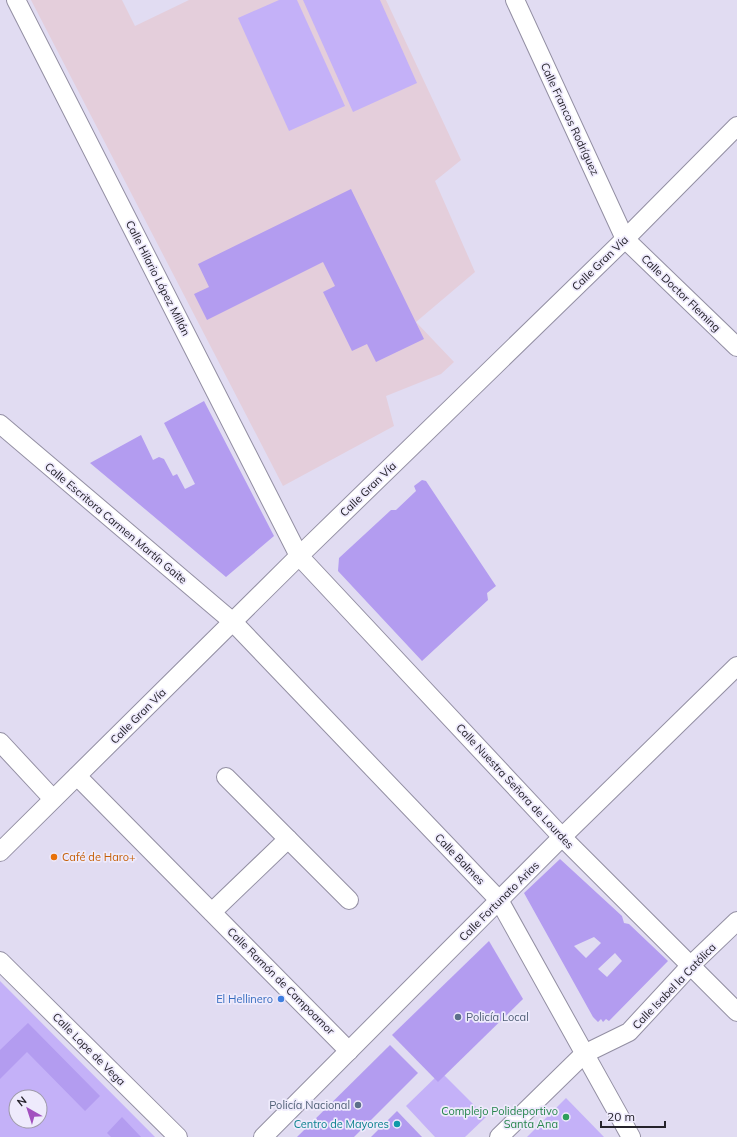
<svg xmlns="http://www.w3.org/2000/svg" width="737" height="1137" font-family="Mulish,sans-serif">
<style>
.education{fill:#e4cedb}
.green{fill:#c4b1f8;fill-rule:evenodd}
.building{fill:#b39cf0;fill-rule:evenodd}
.lines{fill:none;stroke-linecap:round;stroke-linejoin:round}
.minor-casing{stroke:#938fa3;stroke-width:20}
.minor{stroke:#fff;stroke-width:18}
.food-dot{fill:#e8710a;stroke:#eeeafc;stroke-width:1.5}
.shop-dot{fill:#3f7fe0;stroke:#eeeafc;stroke-width:1.5}
.service-dot{fill:#5c6f8a;stroke:#eeeafc;stroke-width:1.5}
.leisure-dot{fill:#2e9e5b;stroke:#eeeafc;stroke-width:1.5}
.culture-dot{fill:#0f9aa8;stroke:#eeeafc;stroke-width:1.5}
.labels{text-anchor:middle;dominant-baseline:central;stroke-width:3.5;stroke-linejoin:round;paint-order:stroke}
.street-label{font-size:11px;fill:#25232b;stroke:#eeeafc}
.food-label{font-size:11px;fill:#c56008;stroke:#eeeafc;text-anchor:start}
.shop-label{font-size:11px;fill:#366cbe;stroke:#eeeafc;text-anchor:end}
.service-label{font-size:11px;fill:#4e5e75;stroke:#eeeafc;text-anchor:start}
.leisure-label{font-size:11px;fill:#27864d;stroke:#eeeafc;text-anchor:end}
.culture-label{font-size:11px;fill:#0d838f;stroke:#eeeafc;text-anchor:end}
</style>
<rect width="100%" height="100%" fill="#e1dcf2"/>
<!-- education -->
<polygon class="education" points="31,0 122,0 135,26 189,0 386,0 461,160 435,181 475,272 416,322 454,362 441,374 386,396 394,426 283,486"/>
<!-- green -->
<g class="green">
<polygon points="279,0 297,0 345,106 289,131 238,18"/>
<polygon points="303,0 380,0 417,83 353,112"/>
<path d="M 0,981 L 155,1137 L 0,1137 ZM 16,1097 L 40,1097 L 40,1121 L 16,1121 Z"/>
<polygon points="441,1072 486,1117 465,1137 435,1137 406,1106"/>
<polygon points="566,1098 604,1137 527,1137"/>
</g>
<!-- building -->
<g class="building">
<polygon points="351,189 424,339 376,362 367,344 352,351 323,292 335,286 323,262 207,320 194,294 209,287 198,264"/>
<polygon points="204,401 274,536 226,577 90,463 141,435 153,460 159,457 164,459 173,476 177,474 185,489 195,484 164,423"/>
<polygon points="422,480 426,481 496,586 487,593 488,600 422,661 338,571 339,558 391,510 396,510 416,491 414,486"/>
<path d="M 560,859 L 622,916 L 624,923 L 629,924 L 668,961 L 609,1021 L 606,1019 L 603,1022 L 601,1019 L 598,1022 L 593,1017 L 524,893 ZM 594,937 L 601,943 L 586,958 L 574,946 ZM 615,953 L 622,961 L 607,977 L 598,969 Z"/>
<polygon points="489,941 523,999 438,1082 392,1035"/>
<polygon points="28,1023 100,1096 85,1111 27,1052 0,1079 0,1050"/>
<polygon points="390,1045 418,1073 354,1137 297,1137"/>
<polygon points="397,1111 422,1137 371,1137"/>
<polygon points="122,1117 141,1137 111,1137 107,1133"/>
</g>
<g class="lines">
<!-- minor casing -->
<g class="minor-casing">
<g id="minor">
<polyline points="16,0 299,556 562,837 737,1012"/>
<polyline points="515,0 625,239 737,347"/>
<polyline points="0,424 233,622 499,900 631,1137"/>
<polyline points="0,742 53,799"/>
<polyline points="77,776 349,1051"/>
<polyline points="226,777 349,900"/>
<polyline points="0,852 299,556 625,239 737,126"/>
<polyline points="212,912 288,839"/>
<polyline points="0,961 178,1137"/>
<polyline points="263,1137 562,837 737,666"/>
<polyline points="499,1137 584,1054 629,1032 691,965 737,921"/>
</g>
</g>
<!-- minor -->
<use href="#minor" class="minor"/>
</g>
<!-- markers -->
<circle class="food-dot" cx="54" cy="857" r="4"/>
<circle class="shop-dot" cx="281" cy="999" r="4"/>
<g class="service-dot">
<circle cx="458" cy="1017" r="4"/>
<circle cx="358" cy="1105" r="4"/>
</g>
<circle class="leisure-dot" cx="566" cy="1117" r="4"/>
<circle class="culture-dot" cx="397" cy="1124" r="4"/>
<g class="labels">
<!-- street labels -->
<g class="street-label">
<text transform="translate(570 119) rotate(65)">Calle Francos Rodríguez</text>
<text transform="translate(600 263) rotate(-44)">Calle Gran Vía</text>
<text transform="translate(158 278) rotate(63)">Calle Hilario López Millán</text>
<text transform="translate(681 293) rotate(44)">Calle Doctor Fleming</text>
<text transform="translate(368 489) rotate(-44)">Calle Gran Vía</text>
<text transform="translate(116 523) rotate(40)">Calle Escritora Carmen Martín Gaite</text>
<text transform="translate(138 716) rotate(-45)">Calle Gran Vía</text>
<text transform="translate(515 786) rotate(47)">Calle Nuestra Señora de Lourdes</text>
<text transform="translate(460 859) rotate(46)">Calle Balmes</text>
<text transform="translate(499 901) rotate(-45)">Calle Fortunato Arias</text>
<text transform="translate(281 981) rotate(45)">Calle Ramón de Campoamor</text>
<text transform="translate(674 986) rotate(-46)">Calle Isabel la Católica</text>
<text transform="translate(89 1049) rotate(45)">Calle Lope de Vega</text>
</g>
<!-- food labels -->
<g class="food-label">
<text x="62" y="857">Café de Haro+</text>
</g>
<!-- shop labels -->
<g class="shop-label">
<text x="273" y="999">El Hellinero</text>
</g>
<!-- service labels -->
<g class="service-label">
<text x="466" y="1017">Policía Local</text>
<text x="350" y="1105" text-anchor="end">Policía Nacional</text>
</g>
<!-- leisure labels -->
<g class="leisure-label">
<text x="558" y="1111">Complejo Polideportivo<tspan x="558" dy="13">Santa Ana</tspan></text>
</g>
<!-- culture labels -->
<g class="culture-label">
<text x="389" y="1124">Centro de Mayores</text>
</g>
</g>
<!-- north arrow -->
<g transform="translate(28 1109) rotate(321)"><circle r="19" fill="#eeeafc" stroke="#9e9aa8"/>
<path d="M0-3L7 15L0 10L-7 15Z" fill="#a250bf"/>
<text y="-6" font-size="11" font-weight="bold" text-anchor="middle" fill="#25232b">N</text>
</g>
<!-- scale -->
<path d="M601 1121v6h64v-6" fill="none" stroke="#25232b" stroke-width="2"/>
<text x="607" y="1121" font-size="12" fill="#25232b" stroke="#eeeafc" stroke-width="3" paint-order="stroke">20 m</text>
</svg>
